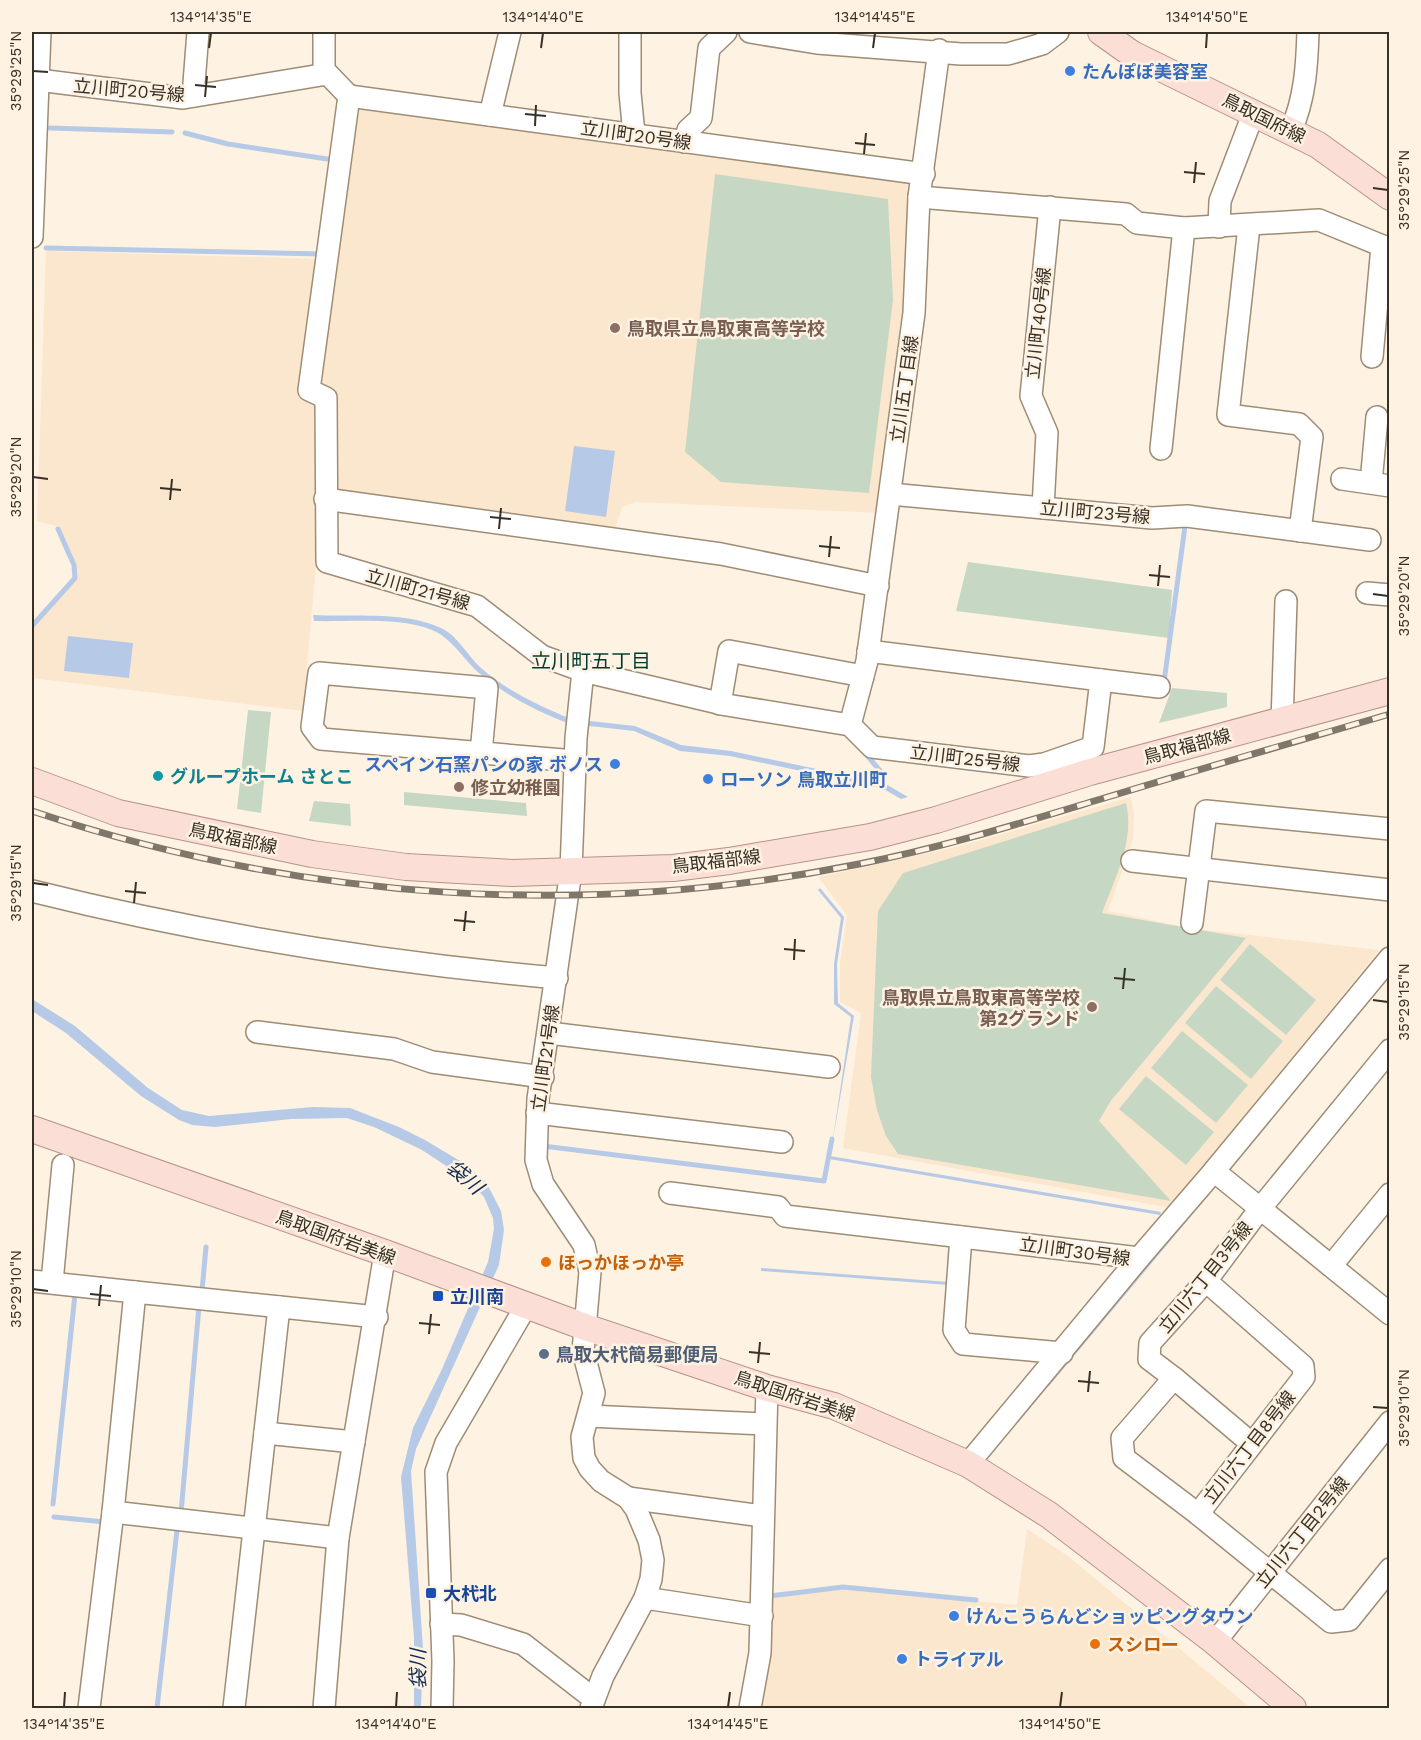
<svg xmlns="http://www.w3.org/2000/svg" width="1421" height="1740" font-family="'Work Sans','Noto Sans JP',sans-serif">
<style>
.built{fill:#fbe7ce}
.green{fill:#c6d7c3}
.water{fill:#b6c9e6}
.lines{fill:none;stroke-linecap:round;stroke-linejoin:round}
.stream{stroke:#b6c9e6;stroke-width:5}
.minor-casing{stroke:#9e8c75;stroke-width:24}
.major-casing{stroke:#b59388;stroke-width:28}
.minor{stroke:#fff;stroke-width:21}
.major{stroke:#fbdfd7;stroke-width:26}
.rail-casing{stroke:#80776b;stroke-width:7}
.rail{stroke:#fef2e2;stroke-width:4.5;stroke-dasharray:14;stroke-linecap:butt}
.ticks{fill:none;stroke:#373026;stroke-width:2}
.shop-dot{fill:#3f7fe0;stroke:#fef2e2;stroke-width:2}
.education-dot{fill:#8d6e63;stroke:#fef2e2;stroke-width:2}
.culture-dot{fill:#0f9aa8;stroke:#fef2e2;stroke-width:2}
.food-dot{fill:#e8710a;stroke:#fef2e2;stroke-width:2}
.transit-dot{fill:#1a4fb4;stroke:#fef2e2;stroke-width:2}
.service-dot{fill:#5c6f8a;stroke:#fef2e2;stroke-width:2}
.labels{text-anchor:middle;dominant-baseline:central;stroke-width:5;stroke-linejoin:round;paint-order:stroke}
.shop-label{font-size:18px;font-weight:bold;fill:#366cbe;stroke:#fef2e2;text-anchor:start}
.street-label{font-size:18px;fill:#373026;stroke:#fef2e2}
.education-label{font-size:18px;font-weight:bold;fill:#785e54;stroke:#fef2e2;text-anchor:start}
.culture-label{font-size:18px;font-weight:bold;fill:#0d838f;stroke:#fef2e2;text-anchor:start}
.food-label{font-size:18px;font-weight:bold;fill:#c56008;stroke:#fef2e2;text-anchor:start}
.transit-label{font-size:18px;font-weight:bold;fill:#164399;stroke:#fef2e2;text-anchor:start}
.service-label{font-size:18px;font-weight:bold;fill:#4e5e75;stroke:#fef2e2;text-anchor:start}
.neighbourhood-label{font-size:20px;fill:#003a2f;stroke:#fef2e2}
.water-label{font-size:20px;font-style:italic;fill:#142c52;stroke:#fef2e2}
.neatline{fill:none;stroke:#373026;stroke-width:2}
.ticks-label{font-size:15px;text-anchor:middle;fill:#373026}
</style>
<rect width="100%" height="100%" fill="#fef2e2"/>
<!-- built -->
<g class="built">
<polygon points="359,105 914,179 909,291 879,513 636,502 622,507 614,532 334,494 318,386 354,111"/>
<polygon points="46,251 318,259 316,564 303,711 32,678 32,628 78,578 73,556 59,527 37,521"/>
<polygon points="1131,797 1134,814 1133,840 1108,911 1189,928 1379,950 1171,1208 843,1148 861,1013 840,1002 840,964 847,915 818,877 960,846"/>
<polygon points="1027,1529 1068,1556 1251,1708 783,1708 758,1706 770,1597 839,1588 1017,1605"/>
</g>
<!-- green -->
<g class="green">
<polygon points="715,174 888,199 893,300 869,493 721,482 685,452"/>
<polygon points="968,562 1172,590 1169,638 956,611"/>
<polygon points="1172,688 1227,693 1227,707 1159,723"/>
<polygon points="248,710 271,712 261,813 237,809"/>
<polygon points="404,792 526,803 527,816 404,805"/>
<polygon points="314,801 350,804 351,826 309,821"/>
<path d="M 1126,803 C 1135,840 1115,878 1102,913 L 1246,938 L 1110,1102 L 1099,1121 L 1171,1201 L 898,1154 L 886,1136 L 877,1110 L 871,1077 L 878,911 L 903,873 Z"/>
<polygon points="1250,944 1316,1000 1286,1035 1220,980"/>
<polygon points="1216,986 1283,1041 1251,1079 1185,1023"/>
<polygon points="1182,1031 1248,1085 1216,1123 1151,1068"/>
<polygon points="1146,1076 1214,1132 1186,1165 1119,1109"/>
</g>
<!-- water -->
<g class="water">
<polygon points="574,446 615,451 606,517 565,511"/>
<path d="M 313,615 C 353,617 404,611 441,628 C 457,635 467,655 480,667 C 505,690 540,706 571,719 L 570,724 C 538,712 505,695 479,673 C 463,659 452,638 432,630 C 401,617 348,622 314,621 Z"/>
<polygon points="68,636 133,643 129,678 64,671"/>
<polygon points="581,720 635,726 681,745 731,751 884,783 908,797 901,799 882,788 730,756 680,751 634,731 581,725"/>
<polygon points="820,888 844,917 837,964 838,1003 854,1016 832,1145 851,1017 834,1004 834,964 841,918 818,890"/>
<polygon points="32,999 75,1026 148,1088 182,1110 209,1116 313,1107 350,1108 399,1127 425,1140 465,1164 486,1182 501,1211 504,1230 499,1265 416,1449 411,1471 423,1649 421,1708 414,1708 414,1637 401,1477 413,1428 442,1369 488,1262 494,1229 493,1218 484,1197 469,1181 422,1150 374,1127 347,1118 291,1119 215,1127 192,1125 179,1120 141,1096 66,1033 32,1011"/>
<polygon points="830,1156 1161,1212 1160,1215 829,1159"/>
<polygon points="1208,1189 1212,1191 1048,1387 1046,1384"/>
<polygon points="761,1268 949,1282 949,1285 761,1271"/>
</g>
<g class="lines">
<!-- stream -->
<g class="stream">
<polyline points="50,128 172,132"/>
<polyline points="185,133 228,144 334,160"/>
<polyline points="46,248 321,254"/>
<polyline points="32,626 75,578 74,565 58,529"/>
<polyline points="1164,682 1185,526"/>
<polyline points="864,752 882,773"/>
<polyline points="543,1146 824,1181 832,1139"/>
<polyline points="202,1291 206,1247"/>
<polyline points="53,1504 75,1294"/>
<polyline points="181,1513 199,1306"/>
<polyline points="54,1517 105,1522"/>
<polyline points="770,1596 843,1587 976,1600"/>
<polyline points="157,1708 177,1530"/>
</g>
<!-- minor casing -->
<g class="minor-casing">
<g id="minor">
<polyline points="324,32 324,70 349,96"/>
<polyline points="630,32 630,93 634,134"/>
<polyline points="750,32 817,43 961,54 1008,54 1042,44 1058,32"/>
<polyline points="38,80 183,98 327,74"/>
<polyline points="193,96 198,32"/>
<polyline points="349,96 309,390 326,398 327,562 477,606 542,656 583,671 576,738 571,871 538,1099 536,1160 543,1184 584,1245 590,1272 583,1351 594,1393 582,1437 584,1458 590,1469 601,1481 628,1498 636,1509 649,1540 653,1560 651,1579 645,1598 603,1676 591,1708"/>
<polyline points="349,96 924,174"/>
<polyline points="490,115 510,32"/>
<path d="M 1291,130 C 1305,99 1307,65 1308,32"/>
<polyline points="685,142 688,130 701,118 709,48 726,32"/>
<polyline points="919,197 1126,214 1137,223 1184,228 1319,220 1390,249"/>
<polyline points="1249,226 1228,415 1299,424 1312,437 1300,531"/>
<polyline points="1219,227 1220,201 1254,112"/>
<polyline points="32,237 40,32"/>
<polyline points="1372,357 1382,246"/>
<polyline points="1161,449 1184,228"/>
<polyline points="1342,479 1390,486"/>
<polyline points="1371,483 1377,417"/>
<polyline points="890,494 1152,518 1187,516 1370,540"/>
<polyline points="325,499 721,554 878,586"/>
<polyline points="1043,508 1047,433 1031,396 1050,207"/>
<polyline points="1367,593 1390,595"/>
<polyline points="583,671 727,705 850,725 872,747 1029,766 1044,764 1093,747 1101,680 868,651"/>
<polyline points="1101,680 1159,687"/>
<polyline points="720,704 729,651 863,676"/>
<polyline points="1282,722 1286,601"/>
<polyline points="850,725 867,661 914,313 919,197 939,50"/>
<polyline points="481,753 487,688 319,673 312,727 321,739 575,761"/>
<polyline points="1132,861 1390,890"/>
<path d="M 32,891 C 204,934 380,962 557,978"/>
<polyline points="1192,923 1206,811 1390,829"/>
<polyline points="257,1032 394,1049 432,1062 543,1077"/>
<polyline points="549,1033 829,1067"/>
<polyline points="1390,1050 1259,1210 1206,1281 1150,1343 1149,1359 1174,1378 1122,1438 1124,1458 1198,1514 1331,1622 1349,1620 1390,1569"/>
<polyline points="537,1113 782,1142"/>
<polyline points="1214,1171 1390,958"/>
<polyline points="670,1193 778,1207 785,1216 1139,1258 968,1464"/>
<polyline points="961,1237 954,1330 963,1344 1062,1353"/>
<polyline points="1139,1258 1214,1171 1390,1314"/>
<polyline points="1331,1266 1390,1194"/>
<polyline points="32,1281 135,1292"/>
<polyline points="52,1282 63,1165"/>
<polyline points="1174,1378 1251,1443"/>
<polyline points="589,1416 765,1424"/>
<polyline points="265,1433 354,1442"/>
<polyline points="628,1498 762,1516"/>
<polyline points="113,1512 338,1538"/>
<polyline points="1198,1514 1304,1377 1303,1366 1206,1281"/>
<polyline points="645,1598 762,1616"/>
<polyline points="441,1624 461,1625 523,1644 594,1699"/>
<polyline points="1215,1642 1390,1422"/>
<polyline points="89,1708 113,1512 135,1292 377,1317"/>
<polyline points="234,1708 279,1307"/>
<polyline points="324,1708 338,1538 385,1253"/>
<polyline points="442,1708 443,1661 436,1472 446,1443 526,1306"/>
<polyline points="750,1708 760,1653 767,1388"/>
</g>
</g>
<!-- major casing -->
<g class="major-casing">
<g id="major">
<polyline points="1101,32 1132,54 1318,145 1390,197"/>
<polyline points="32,781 118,813 312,854 406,867 512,873 673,868 729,861 870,837 936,820 1090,772 1390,691"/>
<polyline points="32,1129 385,1253 585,1327 767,1388 834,1406 968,1464 1049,1515 1215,1642 1293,1708"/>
</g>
</g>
<!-- minor -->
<use href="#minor" class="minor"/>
<!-- major -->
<use href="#major" class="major"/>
<!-- rail casing -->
<g class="rail-casing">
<path id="rail" d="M 32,811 C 298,900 583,920 859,864 C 941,848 1021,823 1101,799 C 1197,770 1293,742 1390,714"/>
</g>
<!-- rail -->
<use href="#rail" class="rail"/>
</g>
<!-- ticks -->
<path class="ticks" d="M 209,48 L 211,33M 541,48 L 543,33M 873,48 L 875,33M 1206,48 L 1207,33M 33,71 L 48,72M 195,85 L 216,87M 205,97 L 207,76M 525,114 L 546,116M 535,126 L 536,105M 855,143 L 875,145M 864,154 L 866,133M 1184,172 L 1205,174M 1194,183 L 1196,162M 1373,188 L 1388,190M 33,477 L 48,479M 160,488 L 181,490M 170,500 L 172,479M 490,517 L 511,519M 499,529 L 501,508M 819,546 L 840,548M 829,557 L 831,536M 1149,575 L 1170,577M 1158,586 L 1160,565M 1373,594 L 1388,596M 33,883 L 48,885M 125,891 L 146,893M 134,903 L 136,882M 454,920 L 475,922M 464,931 L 466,911M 784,949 L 805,951M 794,960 L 795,939M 1114,978 L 1135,980M 1123,989 L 1125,968M 1373,1000 L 1388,1002M 33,1289 L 48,1291M 90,1294 L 111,1296M 99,1306 L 101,1285M 419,1323 L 440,1325M 429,1334 L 431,1314M 749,1352 L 770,1354M 758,1363 L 760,1342M 1078,1381 L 1099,1383M 1088,1392 L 1090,1371M 1373,1407 L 1388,1408M 64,1707 L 65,1692M 396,1707 L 397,1692M 728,1707 L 730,1692M 1060,1707 L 1062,1692"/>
<!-- markers -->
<g class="shop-dot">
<circle cx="1070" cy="71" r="6"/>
<circle cx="615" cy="764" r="6"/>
<circle cx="708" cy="779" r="6"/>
<circle cx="954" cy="1616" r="6"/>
<circle cx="902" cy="1659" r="6"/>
</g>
<g class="education-dot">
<circle cx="615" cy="328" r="6"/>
<circle cx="459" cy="787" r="6"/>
<circle cx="1092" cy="1007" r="6"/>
</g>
<circle class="culture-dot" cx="158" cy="776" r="6"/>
<g class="food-dot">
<circle cx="546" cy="1262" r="6"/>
<circle cx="1095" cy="1644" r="6"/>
</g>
<g class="transit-dot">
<rect x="432" y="1290" width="12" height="12" rx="3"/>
<rect x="425" y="1587" width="12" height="12" rx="3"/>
</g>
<circle class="service-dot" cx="544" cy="1354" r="6"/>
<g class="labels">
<!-- shop labels -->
<g class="shop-label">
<text x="1082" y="71">たんぽぽ美容室</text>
<text x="603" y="764" text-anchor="end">スペイン石窯パンの家 ボノス</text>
<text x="720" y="779">ローソン 鳥取立川町</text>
<text x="966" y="1616">けんこうらんどショッピングタウン</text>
<text x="914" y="1659">トライアル</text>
</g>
<!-- street labels -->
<g class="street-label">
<text transform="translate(129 90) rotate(5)">立川町20号線</text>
<text transform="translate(1264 118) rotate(26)">鳥取国府線</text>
<text transform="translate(636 135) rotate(8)">立川町20号線</text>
<text transform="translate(1038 323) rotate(-84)">立川町40号線</text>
<text transform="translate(904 389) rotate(-82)">立川五丁目線</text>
<text transform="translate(1095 512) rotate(5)">立川町23号線</text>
<text transform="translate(418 589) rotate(16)">立川町21号線</text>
<text transform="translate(1187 746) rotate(-15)">鳥取福部線</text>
<text transform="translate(965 758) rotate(7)">立川町25号線</text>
<text transform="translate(233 838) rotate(12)">鳥取福部線</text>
<text transform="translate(716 861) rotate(-7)">鳥取福部線</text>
<text transform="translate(545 1058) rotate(-82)">立川町21号線</text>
<text transform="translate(336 1237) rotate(20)">鳥取国府岩美線</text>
<text transform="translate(1075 1251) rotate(8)">立川町30号線</text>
<text transform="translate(1205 1277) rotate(-51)">立川六丁目3号線</text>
<text transform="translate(795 1396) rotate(18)">鳥取国府岩美線</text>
<text transform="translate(1249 1447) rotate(-52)">立川六丁目8号線</text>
<text transform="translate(1302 1532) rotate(-51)">立川六丁目2号線</text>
</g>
<!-- education labels -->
<g class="education-label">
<text x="627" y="328">鳥取県立鳥取東高等学校</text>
<text x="471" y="787">修立幼稚園</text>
<text x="1080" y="997" text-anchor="end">鳥取県立鳥取東高等学校<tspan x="1080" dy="21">第2グランド</tspan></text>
</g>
<!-- culture labels -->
<g class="culture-label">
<text x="170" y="776">グループホーム さとこ</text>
</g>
<!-- food labels -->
<g class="food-label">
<text x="558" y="1262">ほっかほっか亭</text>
<text x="1107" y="1644">スシロー</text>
</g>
<!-- transit labels -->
<g class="transit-label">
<text x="450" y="1296">立川南</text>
<text x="443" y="1593">大杙北</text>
</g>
<!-- service labels -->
<g class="service-label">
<text x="556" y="1354">鳥取大杙簡易郵便局</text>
</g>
<!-- neighbourhood labels -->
<g class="neighbourhood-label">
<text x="591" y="661">立川町五丁目</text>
</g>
<!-- water labels -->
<g class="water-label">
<text transform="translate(465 1177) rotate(41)">袋川</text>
<text transform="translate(418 1669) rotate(-90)">袋川</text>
</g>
</g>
<!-- border -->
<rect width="1421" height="1740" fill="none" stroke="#fef2e2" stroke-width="66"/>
<rect x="33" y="33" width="1355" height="1674" class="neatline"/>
<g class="ticks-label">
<text x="211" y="22">134°14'35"E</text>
<text x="543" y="22">134°14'40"E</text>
<text x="875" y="22">134°14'45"E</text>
<text x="1207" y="22">134°14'50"E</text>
<text transform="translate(16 71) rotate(-90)" y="5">35°29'25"N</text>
<text transform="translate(1404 190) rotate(-90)" y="5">35°29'25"N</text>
<text transform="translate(16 477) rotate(-90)" y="5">35°29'20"N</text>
<text transform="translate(1404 596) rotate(-90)" y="5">35°29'20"N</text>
<text transform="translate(16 883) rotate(-90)" y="5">35°29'15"N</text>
<text transform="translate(1404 1002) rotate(-90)" y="5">35°29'15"N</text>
<text transform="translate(16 1289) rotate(-90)" y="5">35°29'10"N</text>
<text transform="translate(1404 1408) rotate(-90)" y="5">35°29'10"N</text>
<text x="64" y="1729">134°14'35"E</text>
<text x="396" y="1729">134°14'40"E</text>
<text x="728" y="1729">134°14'45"E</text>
<text x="1060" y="1729">134°14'50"E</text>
</g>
</svg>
